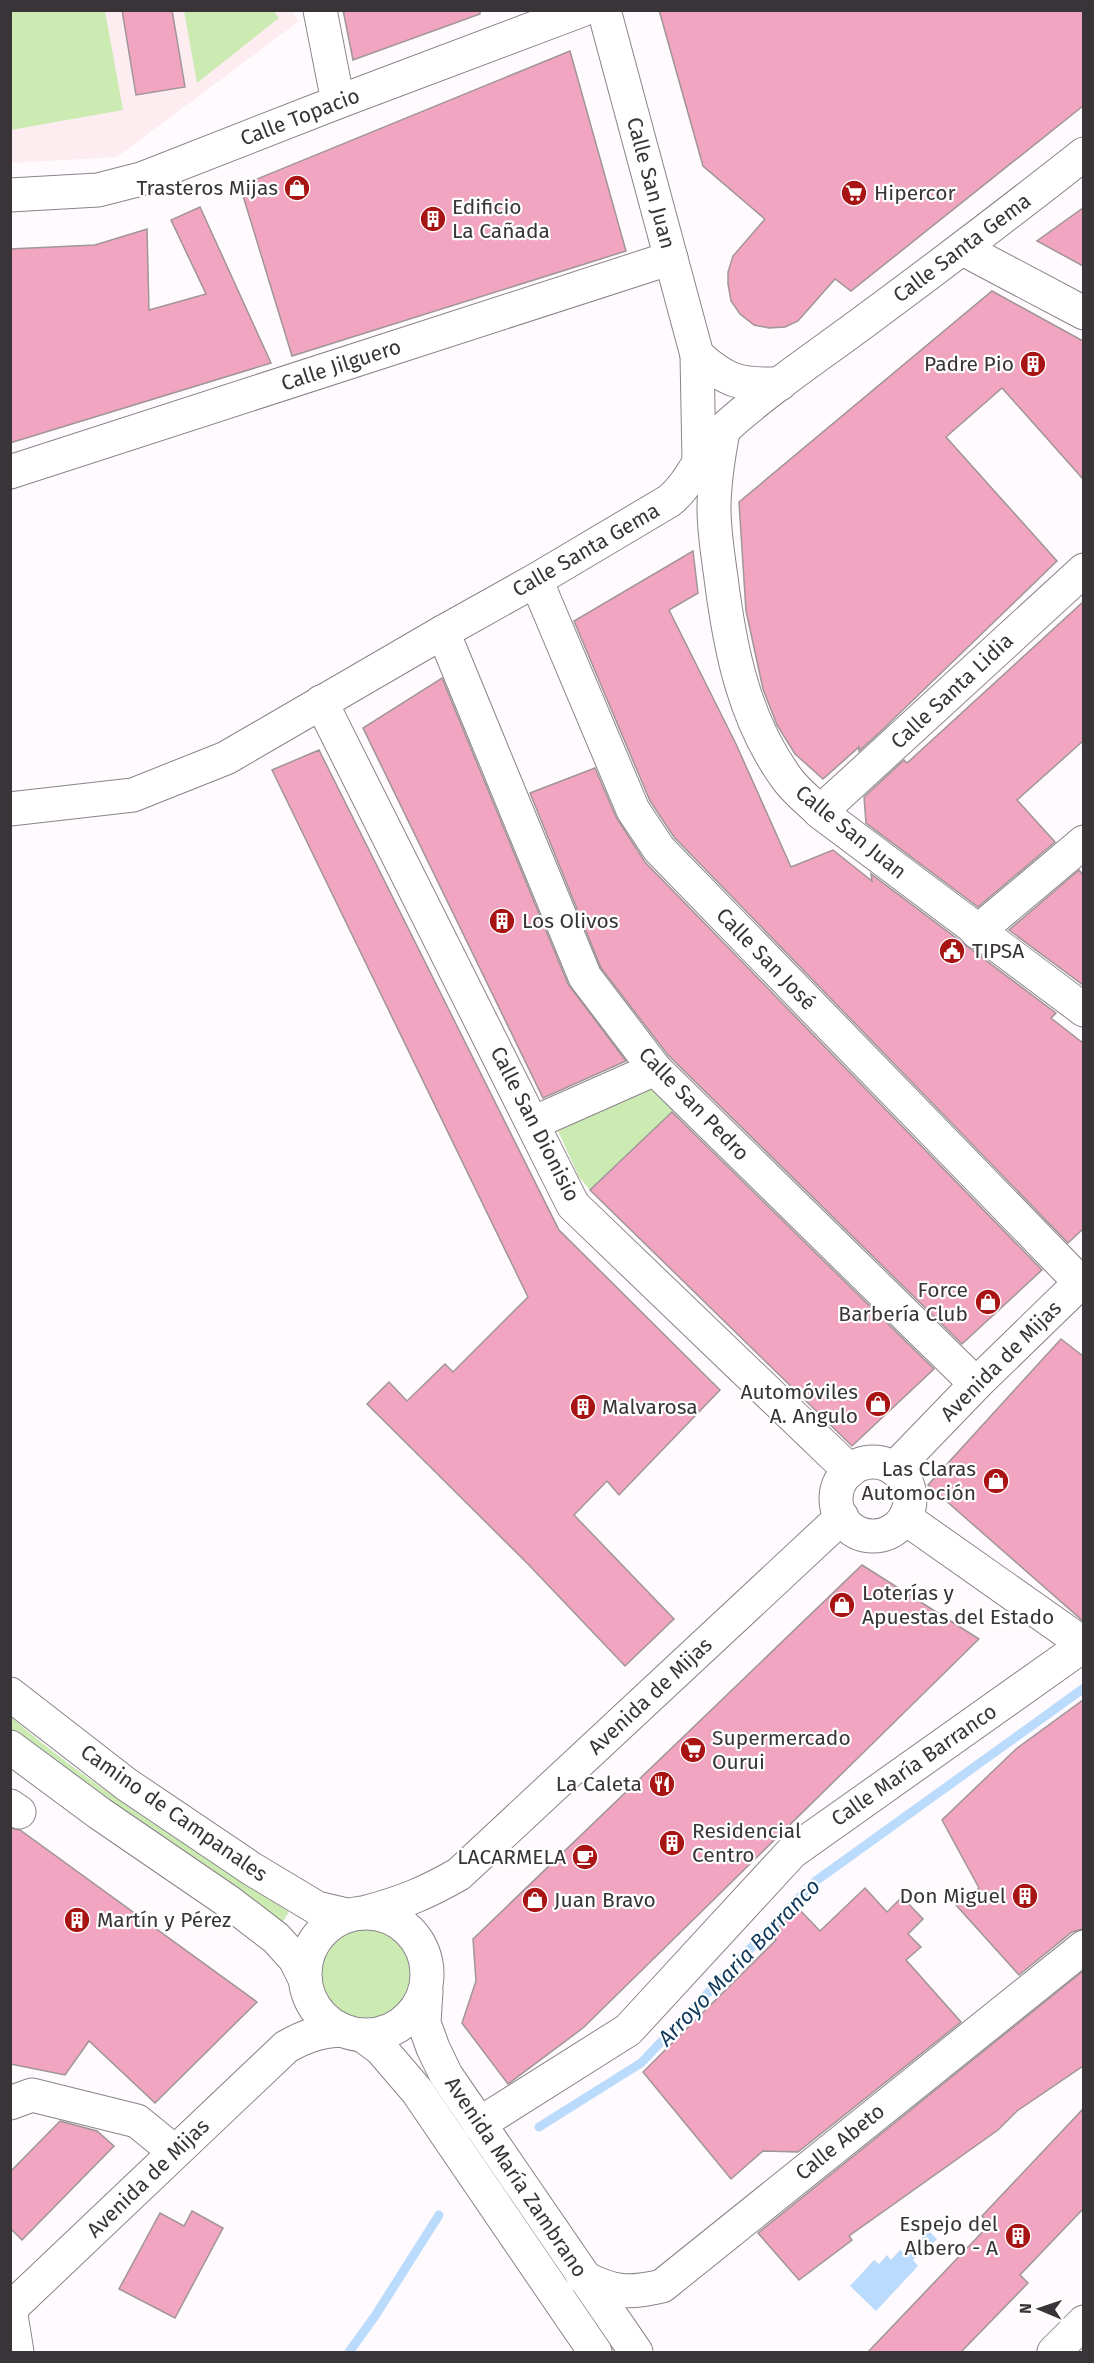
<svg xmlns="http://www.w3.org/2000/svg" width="1094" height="2363" font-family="'Fira Sans',sans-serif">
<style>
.education{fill:#fdedf0}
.green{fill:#cbebb3}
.water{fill:#badbfc}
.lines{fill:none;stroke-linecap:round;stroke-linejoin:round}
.stream{stroke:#badbfc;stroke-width:9}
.building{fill:#f1a5c0;stroke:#a09598;stroke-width:1.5}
.minor-casing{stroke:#8a838a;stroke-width:35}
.minor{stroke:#fff;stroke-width:33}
.labels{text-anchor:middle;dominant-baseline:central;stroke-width:4.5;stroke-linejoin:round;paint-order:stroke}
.street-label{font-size:21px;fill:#383437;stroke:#fff}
.poi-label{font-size:21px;fill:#383437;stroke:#fff;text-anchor:start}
.water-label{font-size:22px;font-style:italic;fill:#10395c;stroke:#fff}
</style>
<rect width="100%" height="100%" fill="#fffafe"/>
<!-- education -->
<polygon class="education" points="291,10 299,21 117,157 11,163 11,11"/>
<!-- green -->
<g class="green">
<polygon points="11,10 105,11 123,110 11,130"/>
<polygon points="184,11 274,11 279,18 197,83"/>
<polygon points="648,1081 675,1109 590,1190 579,1177 558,1131"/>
<path d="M 10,1716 C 96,1791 194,1849 289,1912 L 282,1923 L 11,1731 Z"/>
<circle cx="366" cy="1974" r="44"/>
</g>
<!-- water -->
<polygon class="water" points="928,2230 937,2239 921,2256 918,2254 913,2260 918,2266 876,2311 850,2286 874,2260 879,2264 887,2255 891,2260 900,2250 908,2257 914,2250 912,2248"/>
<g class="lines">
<!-- stream -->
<g class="stream">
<polyline points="539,2127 641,2063 813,1883 1084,1688"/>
<polyline points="349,2352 375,2316 439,2215"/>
</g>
</g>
<!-- building -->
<g class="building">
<polygon points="122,10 172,10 185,87 136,95"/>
<polygon points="343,10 480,10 480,14 353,60"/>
<polygon points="659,10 1083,10 1083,106 851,291 835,279 798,321 785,327 769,328 754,325 740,314 731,301 728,284 728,272 733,256 765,219 703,166"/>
<polygon points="570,51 626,251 292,356 240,186"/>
<polygon points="200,207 271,363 10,443 10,249 95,245 147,229 149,310 206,294 171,220"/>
<polygon points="1083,208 1083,266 1037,241"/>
<polygon points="992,291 1083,341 1083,479 1002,388 946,437 1057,561 880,732 859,751 859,747 823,779 795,754 777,725 763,689 746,611 739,502"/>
<polygon points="693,551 698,593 669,610 736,744 791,867 833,850 872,881 871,874 1056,1013 1051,1018 1083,1043 1083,1229 1068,1243 674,837 650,801 574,621"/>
<polygon points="1083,602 1083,741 1017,800 1055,842 978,907 866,823 864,797 904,760 907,763"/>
<polygon points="442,678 568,984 626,1061 543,1098 363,728"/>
<polygon points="319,750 559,1230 720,1390 619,1495 607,1481 574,1515 674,1619 625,1666 527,1563 367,1404 389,1382 407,1401 445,1364 453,1372 528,1297 272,770"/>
<polygon points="595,768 616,817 645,862 1042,1270 962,1344 668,1055 601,968 530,793"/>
<polygon points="1079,870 1083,875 1083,985 1009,930"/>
<polygon points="672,1112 934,1369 852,1446 590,1190"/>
<polygon points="1061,1339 1083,1356 1083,1621 928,1485"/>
<polygon points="862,1565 979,1639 583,2028 508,2084 462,2023 476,1981 473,1939"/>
<polygon points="1083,1700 1083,1929 1072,1932 1019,1975 956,1905 979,1888 942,1820 1016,1749"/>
<polygon points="10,1828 20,1830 257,2002 155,2103 89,2041 65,2075 10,2064"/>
<polygon points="865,1888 887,1912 902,1897 923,1919 908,1934 921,1947 906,1960 961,2022 798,2152 763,2151 731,2179 643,2072 776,1940 771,1935 798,1908 820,1931"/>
<polygon points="1083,1971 1083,2066 1017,2111 998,2130 849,2236 852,2240 799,2280 758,2233"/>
<polygon points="1083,2109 1083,2209 1020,2275 1028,2283 961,2352 868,2352 990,2224 982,2216"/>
<polygon points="60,2121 97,2131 114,2146 22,2240 10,2228 10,2172"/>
<polygon points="192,2211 223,2228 175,2318 119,2289 160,2213 184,2226"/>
</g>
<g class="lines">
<!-- minor casing -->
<g class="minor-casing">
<g id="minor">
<polyline points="320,10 338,102"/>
<polyline points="604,10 697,355 699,461"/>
<polyline points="10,195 98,190 141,179 338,102 582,10"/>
<polyline points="963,249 1084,313"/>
<path d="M 697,355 C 727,382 740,385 780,384"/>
<path d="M 723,432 C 718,458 714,483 714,509 C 714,532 718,555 721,578 C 730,649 744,721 788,780 C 797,792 810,802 820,812 L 1084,1010"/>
<polyline points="10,472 671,258"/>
<polyline points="536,580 633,810 659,849 1080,1282"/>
<polyline points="443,632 585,977 655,1069 976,1384"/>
<polyline points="321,702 573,1205 850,1471"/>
<path d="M 10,809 L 133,795 L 226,758 L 443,632 L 536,580 L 669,501 C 692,483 702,450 724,429 C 769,388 821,354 869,318 C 942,264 1013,210 1084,154"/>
<polyline points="820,812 1084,570"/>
<polyline points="977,932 1084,842"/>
<polyline points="533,1123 655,1069"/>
<circle cx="873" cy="1499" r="37"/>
<polyline points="894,1469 976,1384 1084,1279"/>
<polyline points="905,1518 1084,1644"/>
<polyline points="10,1694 126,1784 252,1869 317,1908 347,1915"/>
<polyline points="10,1747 99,1813 229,1902 276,1938 295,1959 305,1979"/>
<polyline points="10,1806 19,1812"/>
<path d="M 367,1912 C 404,1902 426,1893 459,1874 L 842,1517"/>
<circle cx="366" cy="1974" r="61"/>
<polyline points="426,1991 424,2023 433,2048 446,2075 636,2352"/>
<polyline points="362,2035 381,2049 417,2091 595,2352"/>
<polyline points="10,2103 32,2095 137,2121 175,2152"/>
<polyline points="479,2124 628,2030 792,1852 1084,1645"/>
<path d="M 583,2277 C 614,2293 628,2294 662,2286 L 1084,1947"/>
<path d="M 10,2309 L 286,2047 C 305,2036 320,2031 342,2030"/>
<polyline points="10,2309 17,2352"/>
<polyline points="1054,2352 1084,2322"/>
</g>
</g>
<!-- minor -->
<use href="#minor" class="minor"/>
</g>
<!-- icons -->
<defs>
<g id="shop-disc" transform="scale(1.35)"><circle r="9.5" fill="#a81413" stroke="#fff"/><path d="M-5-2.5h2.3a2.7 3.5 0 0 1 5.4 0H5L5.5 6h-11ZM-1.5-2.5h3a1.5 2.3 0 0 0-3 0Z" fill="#fff"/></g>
<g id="supermarket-disc" transform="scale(1.35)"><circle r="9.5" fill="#a81413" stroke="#fff"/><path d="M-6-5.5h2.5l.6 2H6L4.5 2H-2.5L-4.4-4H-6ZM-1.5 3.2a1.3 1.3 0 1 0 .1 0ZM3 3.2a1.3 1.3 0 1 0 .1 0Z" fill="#fff"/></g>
<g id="building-disc" transform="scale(1.35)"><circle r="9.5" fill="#a81413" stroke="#fff"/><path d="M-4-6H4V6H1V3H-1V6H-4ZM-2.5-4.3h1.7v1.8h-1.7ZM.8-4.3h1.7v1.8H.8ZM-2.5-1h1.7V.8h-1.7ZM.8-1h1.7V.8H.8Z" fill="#fff"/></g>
<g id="civic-disc" transform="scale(1.35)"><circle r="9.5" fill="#a81413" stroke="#fff"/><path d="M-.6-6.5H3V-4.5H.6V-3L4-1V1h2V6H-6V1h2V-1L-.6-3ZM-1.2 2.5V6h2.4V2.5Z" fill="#fff"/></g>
<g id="restaurant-disc" transform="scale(1.35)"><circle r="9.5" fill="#a81413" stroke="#fff"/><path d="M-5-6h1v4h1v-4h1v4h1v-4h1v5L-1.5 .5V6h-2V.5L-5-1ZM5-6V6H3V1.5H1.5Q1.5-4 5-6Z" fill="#fff"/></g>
<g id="cafe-disc" transform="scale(1.35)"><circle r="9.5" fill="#a81413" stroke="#fff"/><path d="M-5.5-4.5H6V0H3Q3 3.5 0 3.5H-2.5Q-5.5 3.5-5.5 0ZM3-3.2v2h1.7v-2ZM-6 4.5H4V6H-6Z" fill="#fff"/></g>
</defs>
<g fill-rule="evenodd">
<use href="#shop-disc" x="297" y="188"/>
<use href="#supermarket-disc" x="854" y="193"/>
<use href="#building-disc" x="433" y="219"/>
<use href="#building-disc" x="1033" y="364"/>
<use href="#building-disc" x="502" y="921"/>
<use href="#civic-disc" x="952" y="951"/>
<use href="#shop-disc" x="988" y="1302"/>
<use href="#shop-disc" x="878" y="1404"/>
<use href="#building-disc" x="583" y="1407"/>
<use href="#shop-disc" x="996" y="1481"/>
<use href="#shop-disc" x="842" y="1605"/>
<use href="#supermarket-disc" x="693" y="1750"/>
<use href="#restaurant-disc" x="662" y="1784"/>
<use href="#building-disc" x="672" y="1843"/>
<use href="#cafe-disc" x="585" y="1857"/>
<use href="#building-disc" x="1025" y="1896"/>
<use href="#shop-disc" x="535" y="1900"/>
<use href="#building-disc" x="77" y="1920"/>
<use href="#building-disc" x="1018" y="2236"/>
</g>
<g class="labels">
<!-- street labels -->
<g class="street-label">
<text transform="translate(300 117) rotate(-21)">Calle Topacio</text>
<text transform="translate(651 183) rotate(75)">Calle San Juan</text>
<text transform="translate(962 248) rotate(-37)">Calle Santa Gema</text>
<text transform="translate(341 365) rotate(-18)">Calle Jilguero</text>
<text transform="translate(586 550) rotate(-30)">Calle Santa Gema</text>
<text transform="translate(952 691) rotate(-43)">Calle Santa Lidia</text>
<text transform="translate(851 832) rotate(39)">Calle San Juan</text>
<text transform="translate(766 959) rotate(46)">Calle San José</text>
<text transform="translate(694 1104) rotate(46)">Calle San Pedro</text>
<text transform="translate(535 1124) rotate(63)">Calle San Dionisio</text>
<text transform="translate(1001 1361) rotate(-45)">Avenida de Mijas</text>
<text transform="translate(650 1696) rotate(-43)">Avenida de Mijas</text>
<text transform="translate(914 1765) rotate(-35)">Calle María Barranco</text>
<text transform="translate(174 1813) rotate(35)">Camino de Campanales</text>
<text transform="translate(840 2142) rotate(-39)">Calle Abeto</text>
<text transform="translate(516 2177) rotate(56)">Avenida María Zambrano</text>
<text transform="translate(148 2178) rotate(-44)">Avenida de Mijas</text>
</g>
<!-- poi labels -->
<g class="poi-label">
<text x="278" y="188" text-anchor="end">Trasteros Mijas</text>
<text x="874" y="193">Hipercor</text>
<text x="452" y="207">Edificio<tspan x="452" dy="24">La Cañada</tspan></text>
<text x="1014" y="364" text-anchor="end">Padre Pio</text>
<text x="522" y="921">Los Olivos</text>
<text x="972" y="951">TIPSA</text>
<text x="968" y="1290" text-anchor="end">Force<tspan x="968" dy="24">Barbería Club</tspan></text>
<text x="858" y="1392" text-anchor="end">Automóviles<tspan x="858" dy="24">A. Angulo</tspan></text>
<text x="602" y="1407">Malvarosa</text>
<text x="976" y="1469" text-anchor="end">Las Claras<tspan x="976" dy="24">Automoción</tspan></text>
<text x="862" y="1593">Loterías y<tspan x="862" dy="24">Apuestas del Estado</tspan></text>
<text x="712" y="1738">Supermercado<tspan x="712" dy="24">Ourui</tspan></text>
<text x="642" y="1784" text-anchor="end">La Caleta</text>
<text x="692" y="1831">Residencial<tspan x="692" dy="24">Centro</tspan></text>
<text x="566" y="1857" text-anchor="end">LACARMELA</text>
<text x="1006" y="1896" text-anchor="end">Don Miguel</text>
<text x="554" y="1900">Juan Bravo</text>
<text x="97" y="1920">Martín y Pérez</text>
<text x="998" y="2224" text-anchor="end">Espejo del<tspan x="998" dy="24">Albero - A</tspan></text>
</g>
<!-- water labels -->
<g class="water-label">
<text transform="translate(739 1962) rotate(-46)">Arroyo Maria Barranco</text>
</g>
</g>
<!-- border -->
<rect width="1094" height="2363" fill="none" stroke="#383437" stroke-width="24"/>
<!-- north arrow -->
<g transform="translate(1040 2309) rotate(272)" stroke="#ffffff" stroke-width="4.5" paint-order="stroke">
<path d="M0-4.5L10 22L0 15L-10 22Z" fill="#383437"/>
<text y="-9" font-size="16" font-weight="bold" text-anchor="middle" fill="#383437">N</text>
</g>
</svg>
